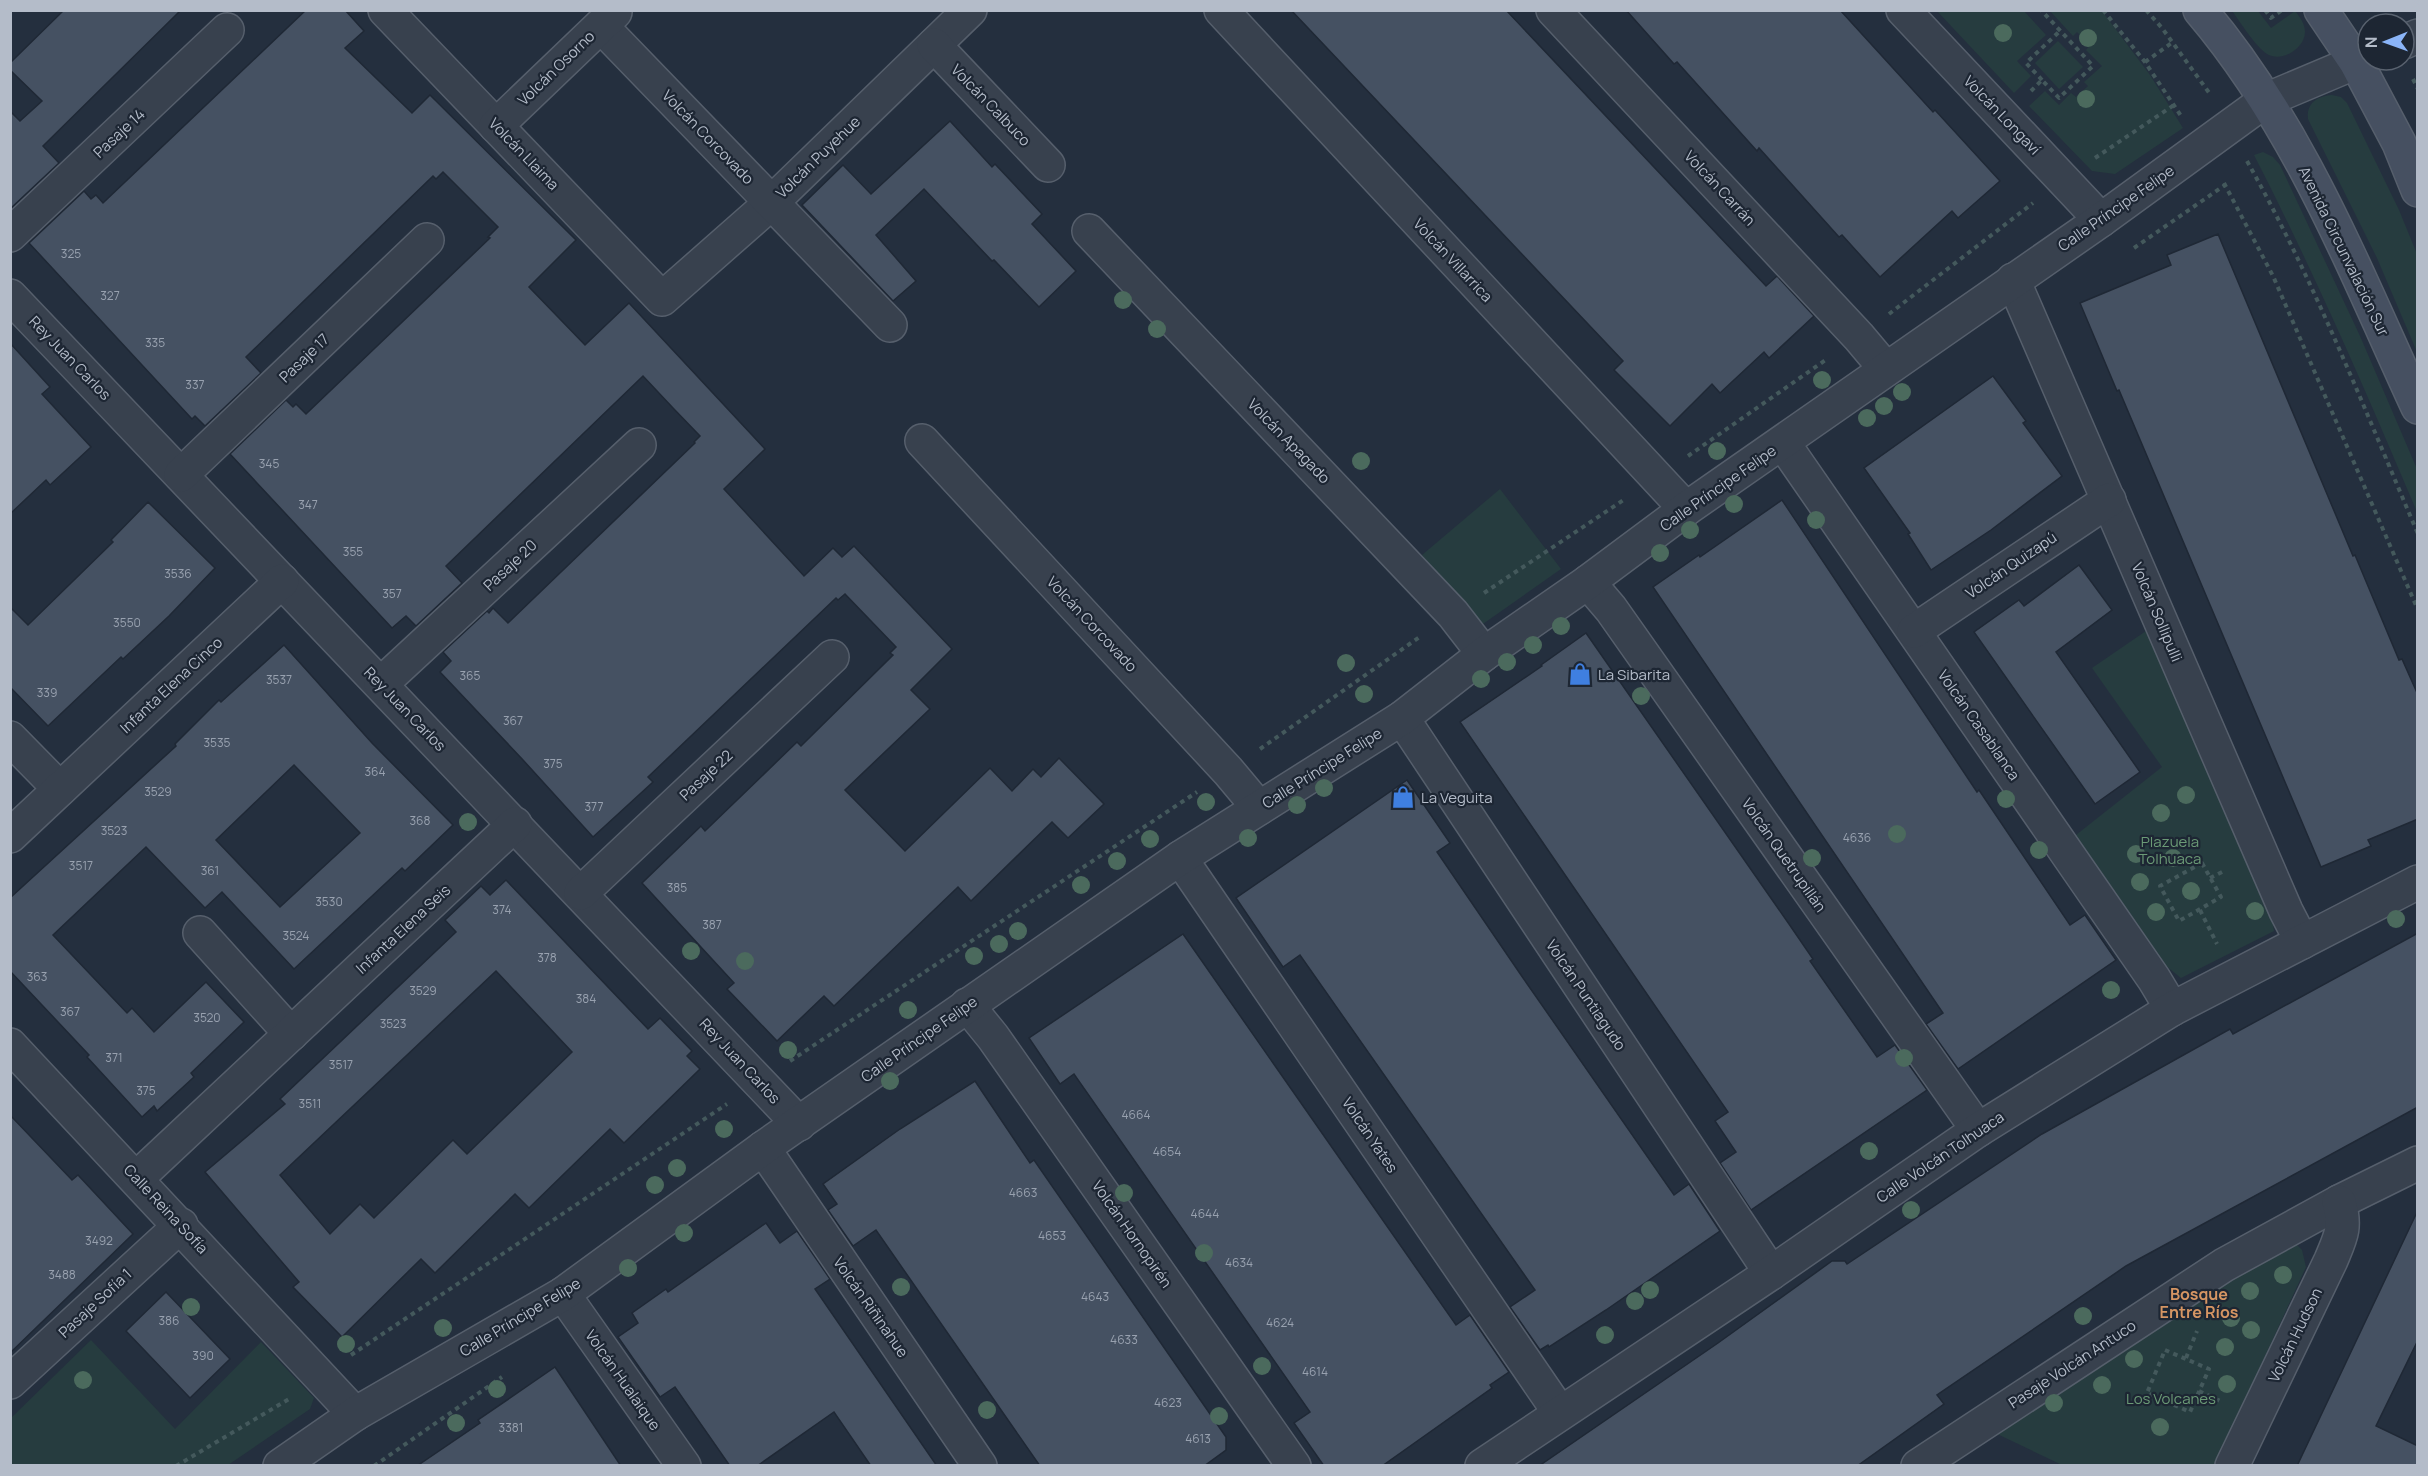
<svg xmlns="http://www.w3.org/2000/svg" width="2428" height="1476" font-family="Manrope,sans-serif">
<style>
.green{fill:#263c3f}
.building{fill:#455162;stroke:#1f2835;stroke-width:1.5;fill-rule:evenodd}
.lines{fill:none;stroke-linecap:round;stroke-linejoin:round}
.street-casing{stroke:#565f6c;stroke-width:36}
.secondary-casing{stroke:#565f6c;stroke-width:36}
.path{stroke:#44595c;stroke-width:4;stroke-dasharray:4.5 4.5;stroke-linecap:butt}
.street{stroke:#38414e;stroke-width:33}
.secondary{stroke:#465061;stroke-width:33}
.tree{fill:#4b6a5d}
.labels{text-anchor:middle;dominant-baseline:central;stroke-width:4.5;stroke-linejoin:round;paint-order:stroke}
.number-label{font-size:12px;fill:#98a1af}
.street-label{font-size:15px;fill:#b4bcc9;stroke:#1d2633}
.poi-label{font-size:15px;fill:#b4bcc9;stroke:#1d2633;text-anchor:start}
.park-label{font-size:15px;fill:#6b9a76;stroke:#1d2633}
.neighbourhood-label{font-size:16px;font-weight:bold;fill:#d59563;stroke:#1d2633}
</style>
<rect width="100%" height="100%" fill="#242f3e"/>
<!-- green -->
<g class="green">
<polygon points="1937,11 2024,11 2046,35 2017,61 2031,76 2014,93"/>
<polygon points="2050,11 2102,11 2150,75 2183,128 2115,174 2092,171 2029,106 2045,91 2059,105 2071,93 2076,97 2088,86 2084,82 2102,66 2086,50 2090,45 2077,32 2073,36"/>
<path d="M 2232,11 L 2258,11 L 2271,28 L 2295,11 C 2300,17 2305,24 2305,32 C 2305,48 2282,63 2267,54 C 2255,46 2241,23 2232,11 Z"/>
<polygon points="2058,41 2083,67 2059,89 2035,63"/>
<path d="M 2332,95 L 2341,97 L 2347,103 L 2399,210 L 2417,254 L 2417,352 L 2377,258 L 2308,119 C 2306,103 2318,96 2332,95 Z"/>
<path d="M 2263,152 L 2273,157 L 2280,165 L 2360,336 L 2417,469 L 2417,512 C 2366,391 2314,272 2254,155 Z"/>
<polygon points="1500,489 1561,569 1480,626 1422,555"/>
<polygon points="2146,631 2268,896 2274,931 2181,978 2160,961 2076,835 2162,767 2092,668"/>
<polygon points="2297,1245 2302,1250 2306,1267 2215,1465 2062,1465 1993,1432 2282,1246"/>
<polygon points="91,1340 175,1429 261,1342 314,1398 310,1409 228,1465 11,1465 11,1418"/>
</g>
<!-- building -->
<g class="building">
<polygon points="64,10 181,10 43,146 59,163 10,209 10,111 20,121 42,101 10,70 10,63"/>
<polygon points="306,10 345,10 364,31 345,48 412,113 430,95 576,240 529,287 585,345 629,303 765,449 724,489 804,576 833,548 842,557 854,546 952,649 911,690 930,709 845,790 905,851 990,768 1012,791 1033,769 1041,777 1059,758 1104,804 1068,838 1052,822 971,901 958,887 834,1006 824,996 777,1041 727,989 734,983 642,883 701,826 705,831 797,742 801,746 893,655 890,653 896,647 845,594 838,600 836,598 648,777 653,782 593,837 523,760 440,672 451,661 443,652 487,611 489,613 493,608 508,623 695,443 694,442 700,436 673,408 643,376 446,566 462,583 416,626 406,616 392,628 230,454 286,400 293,407 296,404 306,414 490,238 488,237 498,227 443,172 436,179 433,176 246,357 261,373 205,426 195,416 192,419 29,243 84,191 91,199 96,195 103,203"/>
<polygon points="1291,10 1506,10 1766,286 1777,276 1814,316 1769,358 1764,352 1720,393 1712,384 1670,426 1614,370 1623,361"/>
<polygon points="1626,10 1840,10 1933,112 1935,110 2000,181 1958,218 1952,211 1880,277 1842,235 1839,237 1759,148 1757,151 1677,62 1674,64"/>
<polygon points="950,121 992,167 995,164 1042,214 1032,224 1076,271 1039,307 994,260 992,261 924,189 876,235 916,281 893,301 802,205 843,165 871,194"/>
<polygon points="2218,234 2353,556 2355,555 2399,660 2402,659 2418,695 2418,819 2368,840 2371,846 2321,867 2119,390 2117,391 2080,303 2171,265 2167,255"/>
<polygon points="10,343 50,387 42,394 91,447 50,485 46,480 10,514"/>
<polygon points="1993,376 2026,421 2023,423 2062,476 1991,530 1931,570 1908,534 1910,533 1864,468"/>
<polygon points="1782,500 1977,792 1979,790 2070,925 2085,915 2116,960 1958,1069 1926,1024 1943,1013 1653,587 1699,555 1700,557"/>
<polygon points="148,502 215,568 169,616 123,659 121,657 48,726 10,687 10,607 28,625 113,542 111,540"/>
<polygon points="2079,565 2112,610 2056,652 2140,772 2095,804 1974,632 2019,600 2024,606"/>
<polygon points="1586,633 1789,924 1813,959 1810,961 1877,1057 1895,1045 1927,1090 1751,1210 1720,1163 1736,1152 1715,1121 1728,1112 1460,722 1542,666 1541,665"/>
<path d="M 284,645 L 372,743 L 453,825 L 405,871 L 402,868 L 294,969 L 222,892 L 205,908 L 146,847 L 53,935 L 127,1013 L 132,1008 L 154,1032 L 206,982 L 244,1022 L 191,1073 L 194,1077 L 157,1111 L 154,1106 L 142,1117 L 87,1057 L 89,1055 L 10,971 L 10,898 L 176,746 L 175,744 L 219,700 L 221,702 ZM 294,765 L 360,833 L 280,907 L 216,840 Z"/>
<polygon points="1407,780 1450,843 1437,852 1521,975 1674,1195 1689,1184 1720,1231 1606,1310 1549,1347 1548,1345 1540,1350 1510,1307 1535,1290 1300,955 1283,967 1236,898"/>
<path d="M 506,880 L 648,1029 L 660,1018 L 692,1051 L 687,1056 L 700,1069 L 624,1143 L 610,1129 L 529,1208 L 515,1194 L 435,1273 L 421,1259 L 342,1337 L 293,1287 L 299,1282 L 205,1172 L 285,1104 L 280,1099 L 456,932 L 445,920 L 481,886 L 490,895 ZM 496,971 L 572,1052 L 467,1154 L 453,1140 L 374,1218 L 360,1204 L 330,1234 L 280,1175 Z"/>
<polygon points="2418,933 2418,1107 2126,1266 1937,1395 1944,1404 1857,1466 1539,1466 1718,1343 1832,1261 1845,1261 1847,1264 2042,1134 2230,1029 2233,1034"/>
<polygon points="1183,934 1456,1325 1470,1315 1509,1372 1490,1385 1492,1388 1382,1466 1324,1466 1294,1423 1310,1412 1074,1074 1060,1084 1029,1038"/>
<polygon points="975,1081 1030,1163 1034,1160 1226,1437 1226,1450 1204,1466 1040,1466 876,1230 853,1246 828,1210 837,1204 823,1184 900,1129"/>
<polygon points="10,1115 72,1180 78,1175 133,1234 10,1353"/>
<polygon points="2418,1210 2418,1340 2376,1426 2418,1446 2418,1466 2297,1466"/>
<polygon points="766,1223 780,1243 797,1231 830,1279 815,1289 937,1466 871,1466 834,1412 757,1466 730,1466 675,1387 660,1397 618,1337 638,1323 632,1313 666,1289 668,1292"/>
<polygon points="166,1292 230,1359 190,1398 126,1331"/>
<polygon points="555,1367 621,1466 417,1466 480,1423 478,1420"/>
</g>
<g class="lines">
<!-- street casing -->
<g class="street-casing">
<g id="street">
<polyline points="385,10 662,299 771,203 970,10"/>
<polyline points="1221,10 1686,509"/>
<polyline points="1553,10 1859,337 1885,368"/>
<polyline points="1903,10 2101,220"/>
<polyline points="601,26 890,325"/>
<polyline points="2404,42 2418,36"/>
<polyline points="934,45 1048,165"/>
<polyline points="496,126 615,12"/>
<polyline points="1089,231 1453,614 1484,654"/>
<polyline points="10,235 227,30"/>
<polyline points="2013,280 2286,911 2302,942"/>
<polyline points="10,296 799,1124"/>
<polyline points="922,441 1228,771 1259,808"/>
<polyline points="1783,443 2154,979 2172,1009"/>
<polyline points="181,475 427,240"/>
<polyline points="1588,582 1611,609 1978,1130"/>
<polyline points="1914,631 2109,500"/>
<polyline points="381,684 639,445"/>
<polyline points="1402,718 1771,1273"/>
<polyline points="10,738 60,789"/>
<polyline points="10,836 282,581"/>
<polyline points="1180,858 1560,1413"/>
<polyline points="581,893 832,657"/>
<polyline points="200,933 291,1034"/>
<polyline points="967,1005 993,1037 1294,1466"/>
<polyline points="10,1045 355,1414"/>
<polyline points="763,1148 980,1466"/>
<polyline points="137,1178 515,824"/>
<polyline points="563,1294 684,1466"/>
<polyline points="10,1382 181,1225"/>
<polyline points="280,1466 355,1414 563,1294 763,1148 1180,858 1402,718 1484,654 1588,582 1686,509 2101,220 2266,100 2368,57"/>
<polyline points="1482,1466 1771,1273 1978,1130 2172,1009 2418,882"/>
<polyline points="1918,1466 2224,1265 2339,1202 2418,1163"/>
<path d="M 2232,1466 L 2331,1260 C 2341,1236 2346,1228 2339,1202"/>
</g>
</g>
<!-- secondary casing -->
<g class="secondary-casing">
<g id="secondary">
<path d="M 2200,10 C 2299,126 2355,271 2418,407"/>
<polyline points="2321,10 2356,62 2399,143 2418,190"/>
</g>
</g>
<!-- path -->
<g class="path">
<polyline points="2103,10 2145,62 2181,116"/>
<polyline points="2146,10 2162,28 2210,94"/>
<polyline points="2265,10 2271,18 2282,10"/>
<polyline points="2145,62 2173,42"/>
<polyline points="2413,79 2418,89"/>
<polyline points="2042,80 2026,63 2060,31"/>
<polyline points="2031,91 2042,80 2059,98 2093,66 2041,10"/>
<polyline points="2095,158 2174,105"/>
<path d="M 2247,161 C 2314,280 2364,408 2418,534"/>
<polyline points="2224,183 2273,276 2418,610"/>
<polyline points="2134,248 2225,185"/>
<polyline points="1889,314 2033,203"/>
<polyline points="1688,456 1827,359"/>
<polyline points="1484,593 1625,499"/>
<polyline points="1260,749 1421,636"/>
<polygon points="2202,863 2221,897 2179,921 2160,886"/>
<polyline points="2210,878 2226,870"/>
<polyline points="2200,910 2217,944"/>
<polyline points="790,1061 1197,792"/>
<polygon points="2165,1350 2209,1369 2190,1412 2147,1393"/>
<polyline points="351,1355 727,1104"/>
<polyline points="2186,1358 2197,1331"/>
<polyline points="2199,1391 2220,1401"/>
<polyline points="176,1466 289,1399"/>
<polyline points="374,1466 502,1377"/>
</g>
<!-- street -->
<use href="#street" class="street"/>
<!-- secondary -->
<use href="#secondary" class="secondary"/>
</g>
<!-- trees -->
<g class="tree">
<circle cx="2003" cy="33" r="9"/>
<circle cx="2088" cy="38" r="9"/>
<circle cx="2086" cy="99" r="9"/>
<circle cx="1123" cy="300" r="9"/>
<circle cx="1157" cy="329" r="9"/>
<circle cx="1822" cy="380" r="9"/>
<circle cx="1902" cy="392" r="9"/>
<circle cx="1884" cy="406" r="9"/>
<circle cx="1867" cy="418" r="9"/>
<circle cx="1717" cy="451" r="9"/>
<circle cx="1361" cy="461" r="9"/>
<circle cx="1734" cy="504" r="9"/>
<circle cx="1816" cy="520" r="9"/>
<circle cx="1690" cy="530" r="9"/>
<circle cx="1660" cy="553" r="9"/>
<circle cx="1561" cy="626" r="9"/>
<circle cx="1533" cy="645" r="9"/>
<circle cx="1507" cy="662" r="9"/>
<circle cx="1346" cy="663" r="9"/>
<circle cx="1481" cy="679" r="9"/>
<circle cx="1364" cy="694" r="9"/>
<circle cx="1641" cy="696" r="9"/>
<circle cx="1324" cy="788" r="9"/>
<circle cx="2186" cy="795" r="9"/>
<circle cx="2006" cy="799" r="9"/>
<circle cx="1206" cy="802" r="9"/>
<circle cx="1297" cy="805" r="9"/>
<circle cx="2161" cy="813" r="9"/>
<circle cx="468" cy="822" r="9"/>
<circle cx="1897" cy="834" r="9"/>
<circle cx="1248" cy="838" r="9"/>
<circle cx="1150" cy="839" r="9"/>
<circle cx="2039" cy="850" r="9"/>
<circle cx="2136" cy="854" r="9"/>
<circle cx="1812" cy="858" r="9"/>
<circle cx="2173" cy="858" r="9"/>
<circle cx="1117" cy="861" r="9"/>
<circle cx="2140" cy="882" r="9"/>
<circle cx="1081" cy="885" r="9"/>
<circle cx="2191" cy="891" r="9"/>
<circle cx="2255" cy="911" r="9"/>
<circle cx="2156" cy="912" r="9"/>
<circle cx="2396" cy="919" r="9"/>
<circle cx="1018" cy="931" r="9"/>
<circle cx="999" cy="944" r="9"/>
<circle cx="691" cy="951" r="9"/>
<circle cx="974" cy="956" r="9"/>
<circle cx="745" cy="961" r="9"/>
<circle cx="2111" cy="990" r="9"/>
<circle cx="908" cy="1010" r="9"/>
<circle cx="788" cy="1050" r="9"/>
<circle cx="1904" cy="1058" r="9"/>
<circle cx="890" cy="1081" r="9"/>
<circle cx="724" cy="1129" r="9"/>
<circle cx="1869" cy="1151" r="9"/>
<circle cx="677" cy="1168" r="9"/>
<circle cx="655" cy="1185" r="9"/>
<circle cx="1124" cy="1193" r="9"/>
<circle cx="1911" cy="1210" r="9"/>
<circle cx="684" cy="1233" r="9"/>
<circle cx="1204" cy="1253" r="9"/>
<circle cx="628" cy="1268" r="9"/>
<circle cx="2283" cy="1275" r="9"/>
<circle cx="901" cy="1287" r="9"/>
<circle cx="1650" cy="1290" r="9"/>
<circle cx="2250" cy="1291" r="9"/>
<circle cx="1635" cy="1301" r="9"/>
<circle cx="191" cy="1307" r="9"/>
<circle cx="2083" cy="1316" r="9"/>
<circle cx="2231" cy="1318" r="9"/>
<circle cx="443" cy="1328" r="9"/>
<circle cx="2251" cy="1330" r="9"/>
<circle cx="1605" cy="1335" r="9"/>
<circle cx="346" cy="1344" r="9"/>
<circle cx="2225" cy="1347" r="9"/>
<circle cx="2134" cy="1359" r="9"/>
<circle cx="1262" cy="1366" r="9"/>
<circle cx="83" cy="1380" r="9"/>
<circle cx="2227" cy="1384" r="9"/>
<circle cx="2102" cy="1385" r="9"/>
<circle cx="497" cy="1389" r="9"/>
<circle cx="2054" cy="1403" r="9"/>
<circle cx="987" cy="1410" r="9"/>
<circle cx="1219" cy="1416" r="9"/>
<circle cx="456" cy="1423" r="9"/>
<circle cx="2160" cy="1427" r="9"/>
</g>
<!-- icons -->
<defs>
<g id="shop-bare" transform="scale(1.8)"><path d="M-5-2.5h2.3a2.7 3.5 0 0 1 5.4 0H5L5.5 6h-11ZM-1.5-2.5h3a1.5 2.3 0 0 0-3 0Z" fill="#3f7fe0" stroke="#1d2633" stroke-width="2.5" paint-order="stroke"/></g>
</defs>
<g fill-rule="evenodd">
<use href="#shop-bare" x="1580" y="674"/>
<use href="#shop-bare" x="1403" y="797"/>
</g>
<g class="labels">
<!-- number labels -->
<g class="number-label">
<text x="71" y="253">325</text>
<text x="110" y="295">327</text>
<text x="155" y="342">335</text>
<text x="195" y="384">337</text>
<text x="269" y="463">345</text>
<text x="308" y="504">347</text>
<text x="353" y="551">355</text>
<text x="178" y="573">3536</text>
<text x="392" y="593">357</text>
<text x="127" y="622">3550</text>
<text x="470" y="675">365</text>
<text x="279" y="679">3537</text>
<text x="47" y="692">339</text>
<text x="513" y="720">367</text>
<text x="217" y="742">3535</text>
<text x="553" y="763">375</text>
<text x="375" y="771">364</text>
<text x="158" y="791">3529</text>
<text x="594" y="806">377</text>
<text x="420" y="820">368</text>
<text x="114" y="830">3523</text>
<text x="1857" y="837">4636</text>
<text x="81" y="865">3517</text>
<text x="210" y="870">361</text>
<text x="677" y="887">385</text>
<text x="329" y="901">3530</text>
<text x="502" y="909">374</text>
<text x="712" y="924">387</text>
<text x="296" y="935">3524</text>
<text x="547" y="957">378</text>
<text x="37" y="976">363</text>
<text x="423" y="990">3529</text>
<text x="586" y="998">384</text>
<text x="70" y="1011">367</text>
<text x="207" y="1017">3520</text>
<text x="393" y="1023">3523</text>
<text x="114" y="1057">371</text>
<text x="341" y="1064">3517</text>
<text x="146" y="1090">375</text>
<text x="310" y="1103">3511</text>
<text x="1136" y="1114">4664</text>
<text x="1167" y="1151">4654</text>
<text x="1023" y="1192">4663</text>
<text x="1205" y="1213">4644</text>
<text x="1052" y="1235">4653</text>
<text x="99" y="1240">3492</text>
<text x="1239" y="1262">4634</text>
<text x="62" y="1274">3488</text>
<text x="1095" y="1296">4643</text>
<text x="169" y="1320">386</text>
<text x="1280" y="1322">4624</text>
<text x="1124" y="1339">4633</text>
<text x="203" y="1355">390</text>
<text x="1315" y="1371">4614</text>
<text x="1168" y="1402">4623</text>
<text x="511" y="1427">3381</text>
<text x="1198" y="1438">4613</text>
</g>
<!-- street labels -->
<g class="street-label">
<text transform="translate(556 68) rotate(-44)">Volcán Osorno</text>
<text transform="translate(991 105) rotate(46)">Volcán Calbuco</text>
<text transform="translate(2002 115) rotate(46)">Volcán Longaví</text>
<text transform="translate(119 133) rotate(-43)">Pasaje 14</text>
<text transform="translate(708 137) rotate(46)">Volcán Corcovado</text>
<text transform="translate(524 154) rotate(46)">Volcán Llaima</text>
<text transform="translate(818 157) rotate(-44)">Volcán Puyehue</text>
<text transform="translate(1720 188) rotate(47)">Volcán Carrán</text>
<text transform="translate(2116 208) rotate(-35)">Calle Príncipe Felipe</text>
<text transform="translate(2344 251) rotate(64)">Avenida Circunvalación Sur</text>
<text transform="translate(1453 260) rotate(47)">Volcán Villarrica</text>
<text transform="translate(70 358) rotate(46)">Rey Juan Carlos</text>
<text transform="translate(304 358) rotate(-44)">Pasaje 17</text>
<text transform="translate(1289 441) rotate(46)">Volcán Apagado</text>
<text transform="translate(1718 488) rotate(-35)">Calle Príncipe Felipe</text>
<text transform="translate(510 565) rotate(-43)">Pasaje 20</text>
<text transform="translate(2011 565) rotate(-34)">Volcán Quizapú</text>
<text transform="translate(2157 612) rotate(67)">Volcán Sollipulli</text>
<text transform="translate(1092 624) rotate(47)">Volcán Corcovado</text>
<text transform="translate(171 685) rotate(-43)">Infanta Elena Cinco</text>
<text transform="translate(405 709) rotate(46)">Rey Juan Carlos</text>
<text transform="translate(1979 725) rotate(55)">Volcán Casablanca</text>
<text transform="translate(1322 768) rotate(-32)">Calle Príncipe Felipe</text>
<text transform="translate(706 775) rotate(-43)">Pasaje 22</text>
<text transform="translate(1784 855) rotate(55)">Volcán Quetrupillán</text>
<text transform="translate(403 929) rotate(-43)">Infanta Elena Seis</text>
<text transform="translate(1586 995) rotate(56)">Volcán Puntiagudo</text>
<text transform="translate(919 1039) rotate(-35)">Calle Príncipe Felipe</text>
<text transform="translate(740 1061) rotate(47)">Rey Juan Carlos</text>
<text transform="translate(1370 1135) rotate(56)">Volcán Yates</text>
<text transform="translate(1940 1157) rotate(-34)">Calle Volcán Tolhuaca</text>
<text transform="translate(166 1209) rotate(47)">Calle Reina Sofía</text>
<text transform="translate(1132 1234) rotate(55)">Volcán Hornopirén</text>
<text transform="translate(95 1303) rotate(-43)">Pasaje Sofía 1</text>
<text transform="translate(871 1307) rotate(55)">Volcán Riñinahue</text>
<text transform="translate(520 1317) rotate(-31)">Calle Príncipe Felipe</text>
<text transform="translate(2295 1335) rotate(-64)">Volcán Hudson</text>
<text transform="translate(2072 1364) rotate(-33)">Pasaje Volcán Antuco</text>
<text transform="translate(623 1380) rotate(55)">Volcán Hualaique</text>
</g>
<!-- poi labels -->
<g class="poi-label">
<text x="1598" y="674">La Sibarita</text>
<text x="1421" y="797">La Veguita</text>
</g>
<!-- park labels -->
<g class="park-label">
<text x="2170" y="841">Plazuela<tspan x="2170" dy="17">Tolhuaca</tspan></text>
<text x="2171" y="1398">Los Volcanes</text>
</g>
<!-- neighbourhood labels -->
<g class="neighbourhood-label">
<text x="2199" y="1294">Bosque<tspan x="2199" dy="18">Entre Ríos</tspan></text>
</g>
</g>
<!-- border -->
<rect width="2428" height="1476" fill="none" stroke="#b4bcc9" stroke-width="24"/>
<!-- north arrow -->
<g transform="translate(2386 42) rotate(269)"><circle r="28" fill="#1d2633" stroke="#59626f" stroke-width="1.5"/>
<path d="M0-4.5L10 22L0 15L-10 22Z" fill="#8ab4f8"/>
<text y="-9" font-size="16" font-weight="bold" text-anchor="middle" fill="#b4bcc9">N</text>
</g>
</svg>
